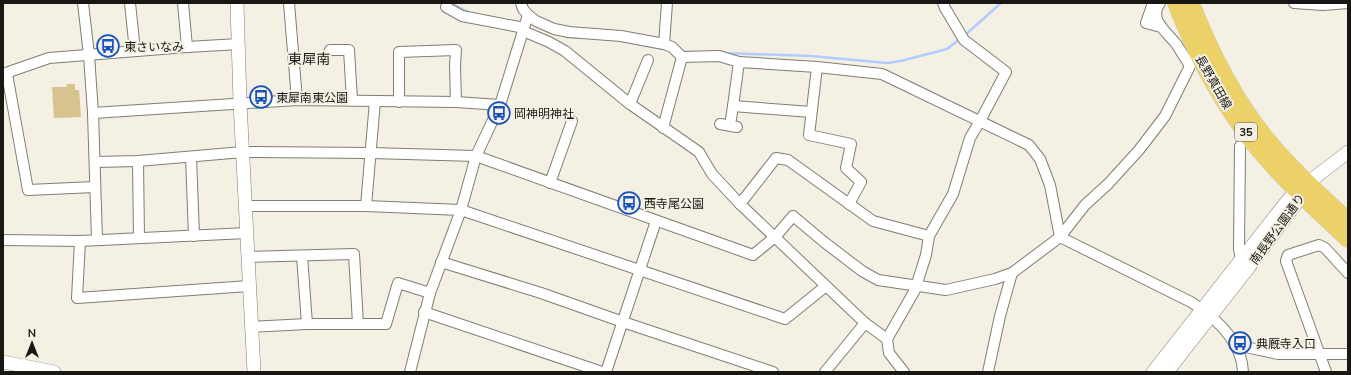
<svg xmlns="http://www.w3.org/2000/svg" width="1351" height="375" font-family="Mulish,'Noto Sans JP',sans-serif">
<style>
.green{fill:#d6c38f}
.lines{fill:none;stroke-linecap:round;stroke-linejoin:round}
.stream{stroke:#b2cdfd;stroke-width:2.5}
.minor-casing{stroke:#817d72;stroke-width:12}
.tertiary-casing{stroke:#817d72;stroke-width:14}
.primary-casing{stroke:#d1d1d0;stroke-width:18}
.minor{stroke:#fff;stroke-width:10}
.tertiary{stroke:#fff;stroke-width:13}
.primary{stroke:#ecd168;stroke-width:17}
.labels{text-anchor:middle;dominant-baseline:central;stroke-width:4;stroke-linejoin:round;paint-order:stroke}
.shield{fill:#f4f0e4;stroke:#5a5852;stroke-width:1}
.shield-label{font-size:11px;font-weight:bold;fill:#181713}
.poi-label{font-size:12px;fill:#181713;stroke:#f4f0e4;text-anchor:start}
.street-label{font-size:12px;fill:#181713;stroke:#f4f0e4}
.quarter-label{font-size:14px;fill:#181713;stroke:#f4f0e4}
</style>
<rect width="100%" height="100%" fill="#f4f0e4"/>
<!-- green -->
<polygon class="green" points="67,84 75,84 75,90 79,90 81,117 54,118 52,87 66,87"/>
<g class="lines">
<!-- stream -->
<g class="stream">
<polyline points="451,3 470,13"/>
<polyline points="964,36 1001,3"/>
<polyline points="567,37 581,38"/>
<polyline points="622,41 668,50"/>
<polyline points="684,52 693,52"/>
<polyline points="724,53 811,56 887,63 901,61 947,49 960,39"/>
</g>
<!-- minor casing -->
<g class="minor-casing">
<g id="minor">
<polyline points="83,3 89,55 93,113 97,240"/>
<polyline points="130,3 135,51"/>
<polyline points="183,3 187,47"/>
<polyline points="289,3 297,100"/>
<polyline points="521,3 523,9 528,15"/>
<polyline points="1153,3 1146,23 1161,27"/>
<polyline points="1294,3 1323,5 1348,3"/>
<polyline points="446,7 462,16 519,27 523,31 549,42 565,51 630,104 699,152 712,174 740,204 865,323 887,339 889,353 904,372"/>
<polyline points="664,44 667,3"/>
<polyline points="330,50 349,50 352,100"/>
<polyline points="817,67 809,135 851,144 846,168 861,182 849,204"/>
<polyline points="3,74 49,58 187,47 239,44"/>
<polyline points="7,74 28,190 95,187"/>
<polyline points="399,102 399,52 456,50 455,65 456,102"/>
<polyline points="630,104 648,60"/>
<polyline points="733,106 811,112"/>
<polyline points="93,113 297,100 456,102 500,105"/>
<polyline points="720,124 737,127"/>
<polyline points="730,125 733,106 739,62"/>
<polyline points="663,128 682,57"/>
<polyline points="1240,146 1239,249 1241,259"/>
<polyline points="191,157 194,236"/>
<polyline points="138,161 139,238"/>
<path d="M 95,162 L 138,161 L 243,152 L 371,153 L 476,156 L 753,255 L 775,237 L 793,216 L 824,242 L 862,271 L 878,280 L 946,290 L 995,279 L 1012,273 L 1060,237 L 1085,205 L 1108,184 L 1139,150 L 1165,116 L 1190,66 C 1186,59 1181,52 1177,45 C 1169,34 1147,19 1160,3"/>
<polyline points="550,183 572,121"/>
<polyline points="740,204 776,158 788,160 873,221 929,236"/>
<polyline points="245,206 366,206 461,210 785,319 826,286"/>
<polyline points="366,206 375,101"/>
<path d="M 1060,237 L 1191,302 C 1216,318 1242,342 1243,372"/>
<polyline points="3,240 80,241 247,233"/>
<polyline points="80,241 77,298 249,286"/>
<polyline points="302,256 307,324"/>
<polyline points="248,257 354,254 358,324"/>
<polyline points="441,262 541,293 623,322 773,372"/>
<polyline points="424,312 602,372"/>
<polyline points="251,327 307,324 386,324 398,283 430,293"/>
<polyline points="887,339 915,290 926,255 929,236 953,194 970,138 980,121 1006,72 964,40 945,8 943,3"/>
<polyline points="1236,345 1278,354 1348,354"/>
<polyline points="410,372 430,293 461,210 476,156 500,105 528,15 536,21 554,29 569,32 621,36 664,44 672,47 682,57 719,56 739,62 817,67 882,74 1029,145 1040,159 1050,185 1060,237"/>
<polyline points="606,372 656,221"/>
<polyline points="825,372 865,323"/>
<polyline points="988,372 1000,316 1012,273"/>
<polyline points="1326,372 1286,261 1288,255 1319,245 1325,248 1348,273"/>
</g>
</g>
<!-- tertiary casing -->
<g class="tertiary-casing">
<g id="tertiary">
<polyline points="237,3 240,103 254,372"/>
<polyline points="3,362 54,372"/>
<polyline points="1153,372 1288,200 1297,191 1348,152"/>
<polyline points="1167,372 1249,267 1297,202"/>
</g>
</g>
<!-- primary casing -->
<g class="primary-casing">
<g id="primary">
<path d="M 1176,3 C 1193,47 1214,88 1241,126 C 1271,169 1311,204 1348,239"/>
<path d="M 1191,3 C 1210,52 1234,100 1268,141 C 1292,170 1320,195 1348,221"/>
</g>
</g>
<!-- minor -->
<use href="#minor" class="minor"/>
<!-- tertiary -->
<use href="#tertiary" class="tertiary"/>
<!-- primary -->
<use href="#primary" class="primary"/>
</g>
<!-- icons -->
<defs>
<g id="bus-ring" transform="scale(1.15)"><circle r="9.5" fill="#f4f0e4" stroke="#1651bd" stroke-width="1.5"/><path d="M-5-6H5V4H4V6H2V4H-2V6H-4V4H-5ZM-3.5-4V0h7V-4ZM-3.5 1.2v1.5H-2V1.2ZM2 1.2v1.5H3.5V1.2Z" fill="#1651bd"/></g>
</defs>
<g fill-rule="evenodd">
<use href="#bus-ring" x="108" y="46"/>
<use href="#bus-ring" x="261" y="97"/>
<use href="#bus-ring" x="499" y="113"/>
<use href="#bus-ring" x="629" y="203"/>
<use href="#bus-ring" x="1240" y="343"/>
</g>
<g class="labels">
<!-- shield labels -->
<rect class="shield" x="1235" y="123" width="22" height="18" rx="3"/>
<g class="shield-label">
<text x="1246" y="132">35</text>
</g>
<!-- poi labels -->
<g class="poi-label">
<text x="124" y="46">東さいなみ</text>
<text x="276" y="97">東犀南東公園</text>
<text x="514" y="113">岡神明神社</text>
<text x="644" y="203">西寺尾公園</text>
<text x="1256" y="343">典厩寺入口</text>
</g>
<!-- street labels -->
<g class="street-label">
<text transform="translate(1214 82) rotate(60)">長野真田線</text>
<text transform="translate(1277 229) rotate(-54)">南長野公園通り</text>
</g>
<!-- quarter labels -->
<g class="quarter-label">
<text x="309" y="59">東犀南</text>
</g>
</g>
<!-- border -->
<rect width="1351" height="375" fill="none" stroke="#181713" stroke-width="8"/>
<!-- north arrow -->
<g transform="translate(32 343)" stroke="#f4f0e4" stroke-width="3" paint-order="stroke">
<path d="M0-3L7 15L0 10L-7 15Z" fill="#181713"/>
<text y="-6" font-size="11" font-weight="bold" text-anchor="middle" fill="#181713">N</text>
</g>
</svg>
